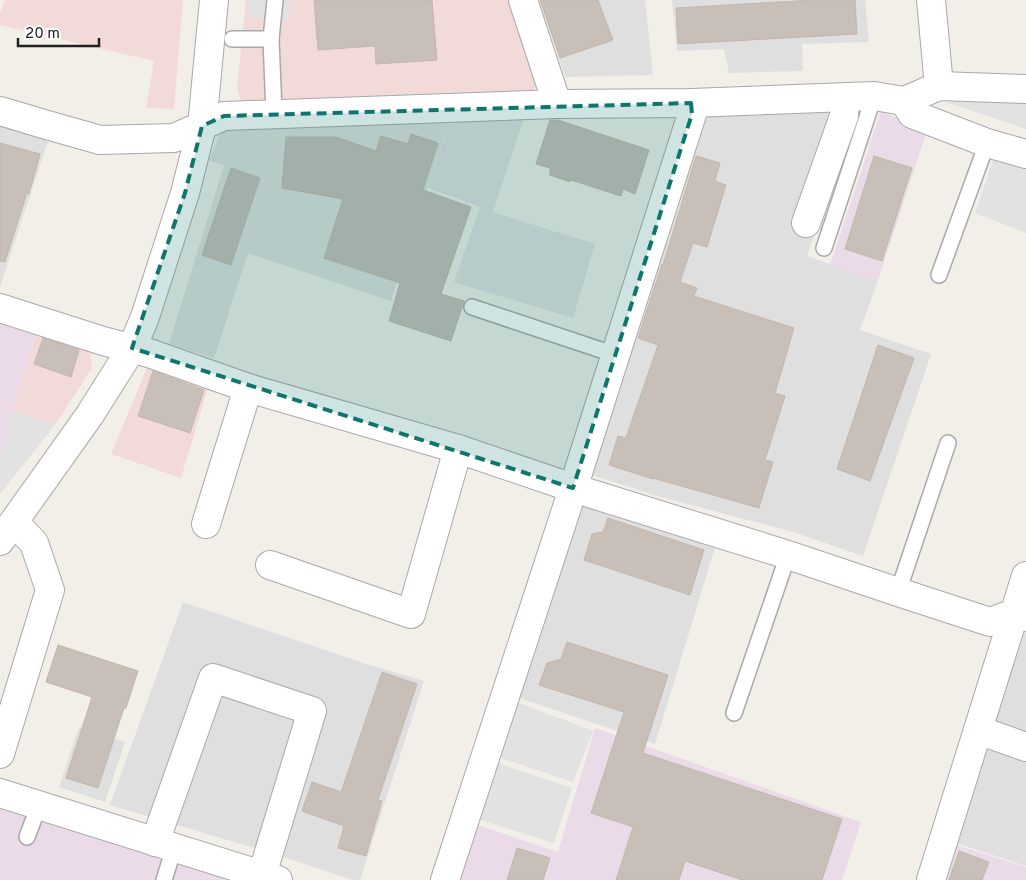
<svg xmlns="http://www.w3.org/2000/svg" width="1026" height="880" font-family="Overpass,sans-serif">
<style>
.residential{fill:#e0dfdf}
.commercial{fill:#f2dad9}
.industrial{fill:#ebdbe8}
.parking{fill:#e2e2e2}
.building{fill:#c7bfb8;stroke:#c4b6ab}
.lines{fill:none;stroke-linecap:round;stroke-linejoin:round}
.service-casing{stroke:#a9a9a9;stroke-width:18}
.minor-casing{stroke:#a9a9a9;stroke-width:30}
.tertiary-casing{stroke:#a9a9a9;stroke-width:30}
.service{stroke:#fff;stroke-width:15}
.minor{stroke:#fff;stroke-width:28}
.tertiary{stroke:#fff;stroke-width:28}
.marked{fill:#0f766e;fill-opacity:0.2;stroke:#0f766e;stroke-width:4;stroke-dasharray:10 6;stroke-linejoin:round}
</style>
<rect width="100%" height="100%" fill="#f2efe9"/>
<!-- residential -->
<g class="residential">
<polygon points="540,0 645,0 653,75 565,77"/>
<polygon points="672,0 865,0 869,42 802,44 803,71 729,73 724,49 677,51"/>
<polygon points="708,106 856,109 807,256 878,281 860,330 931,354 863,556 793,532 657,496 592,475 589,463"/>
<polygon points="450,118 391,301 248,253 214,358 169,344 224,165 209,161 219,136 229,128"/>
<polygon points="0,124 48,141 0,287"/>
<polygon points="588,498 717,541 655,744 520,698 580,508"/>
<polygon points="183,602 363,663 424,681 360,880 353,880 278,855 110,805"/>
<polygon points="1026,631 1026,866 953,842 1014,639"/>
<polygon points="79,727 125,742 105,802 59,787"/>
</g>
<!-- commercial -->
<g class="commercial">
<polygon points="5,0 183,0 174,109 146,108 154,61 0,25 0,14"/>
<polygon points="246,0 509,0 539,82 531,94 244,109 237,88"/>
<polygon points="37,328 90,348 92,368 55,425 13,411"/>
<polygon points="157,362 210,381 181,478 111,454 147,368"/>
</g>
<!-- industrial -->
<g class="industrial">
<polygon points="881,111 927,130 878,281 830,265"/>
<polygon points="0,317 37,328 13,411 0,459"/>
<polygon points="595,728 861,822 842,880 459,880 475,824 558,852"/>
<polygon points="0,802 259,880 0,880"/>
<polygon points="950,843 1026,867 1026,880 938,880"/>
</g>
<!-- parking -->
<g class="parking">
<polygon points="249,0 290,0 288,20 248,17"/>
<polygon points="945,102 1026,102 1026,129"/>
<polygon points="525,115 493,212 595,244 573,318 454,282 480,207 428,188 450,118"/>
<polygon points="996,151 1026,161 1026,233 975,213"/>
<polygon points="13,411 55,425 0,494 0,459"/>
<polygon points="517,702 593,731 573,782 498,757"/>
<polygon points="495,762 572,788 554,843 477,819"/>
</g>
<!-- building -->
<g class="building">
<polygon points="314,0 432,0 437,60 376,64 375,46 318,50"/>
<polygon points="540,0 598,0 613,40 560,58"/>
<polygon points="813,0 855,0 857,34 678,44 676,8"/>
<polygon points="550,120 558,120 649,150 635,194 623,189 621,196 571,180 570,182 550,175 550,168 536,164"/>
<polygon points="411,134 438,143 423,190 471,207 441,294 464,301 451,341 389,321 400,283 324,258 343,199 282,188 286,137 336,137 376,151 381,136 408,144"/>
<polygon points="0,143 40,154 29,194 27,193 5,262 0,261"/>
<polygon points="696,156 720,163 715,181 726,185 707,247 693,243 680,282 697,288 694,296 794,328 775,393 785,396 765,460 773,462 759,508 653,478 653,479 609,465 618,436 626,438 658,345 638,338 662,264 663,265"/>
<polygon points="874,156 912,168 882,261 845,249"/>
<polygon points="231,168 260,178 231,265 202,255"/>
<polygon points="43,338 79,350 71,377 34,364"/>
<polygon points="878,345 914,358 870,481 837,469"/>
<polygon points="153,371 204,390 190,433 138,416"/>
<polygon points="608,518 704,550 690,595 584,560 592,534 603,532"/>
<polygon points="567,642 668,675 643,753 842,819 822,880 742,880 685,861 679,880 616,880 633,827 591,813 624,712 539,685 547,663 561,659"/>
<polygon points="58,645 138,671 126,708 124,708 98,788 66,778 92,697 46,682"/>
<polygon points="382,672 417,684 378,800 382,801 366,856 338,848 344,826 302,811 312,782 341,792"/>
<polygon points="517,848 550,858 543,880 507,880"/>
<polygon points="959,851 989,862 982,880 949,880"/>
</g>
<g class="lines">
<!-- service casing -->
<g class="service-casing">
<g id="service">
<polyline points="232,39 271,39 275,0"/>
<polyline points="271,39 274,113"/>
<polyline points="824,248 874,96"/>
<polyline points="939,275 987,143"/>
<polyline points="472,307 616,355"/>
<polyline points="898,592 948,443"/>
<polyline points="734,713 788,555"/>
<polyline points="27,837 39,805"/>
<polyline points="164,880 174,848"/>
</g>
</g>
<!-- minor casing -->
<g class="minor-casing">
<g id="minor">
<polyline points="523,0 557,104"/>
<polyline points="931,0 939,86"/>
<polyline points="904,101 912,114 987,143 1026,154"/>
<polyline points="0,111 47,125 100,140 174,138 224,116 557,104 691,103 874,96 904,101 939,86 1026,89"/>
<polyline points="806,223 844,116 845,98"/>
<polyline points="0,308 103,341 149,353 248,388 458,449 573,488 788,555 898,592 990,622 1014,613 1026,617"/>
<polyline points="206,524 248,388"/>
<polyline points="270,565 411,614 458,449"/>
<polyline points="978,730 1026,747"/>
<polyline points="0,754 50,590 34,543 14,522"/>
<polyline points="0,793 278,880"/>
<polyline points="155,842 213,678 312,711 262,875"/>
<polyline points="445,880 570,498 692,114 691,103"/>
<polyline points="931,880 1026,576"/>
</g>
</g>
<!-- tertiary casing -->
<g class="tertiary-casing">
<polyline id="tertiary" points="0,541 89,416 132,348 145,317 185,193 202,126 214,0"/>
</g>
<!-- service -->
<use href="#service" class="service"/>
<!-- minor -->
<use href="#minor" class="minor"/>
<!-- tertiary -->
<use href="#tertiary" class="tertiary"/>
</g>
<!-- marked area -->
<path class="marked" d="M 691,103 L 692,114 L 573,488 L 132,348 L 185,193 L 202,126 L 224,116 Z"/>
<!-- scale -->
<path d="M18 38v8h81v-8" fill="none" stroke="#222222" stroke-width="2.5"/>
<text x="25" y="38" font-size="15" fill="#222222" stroke="#ffffff" stroke-width="4" paint-order="stroke">20 m</text>
</svg>
